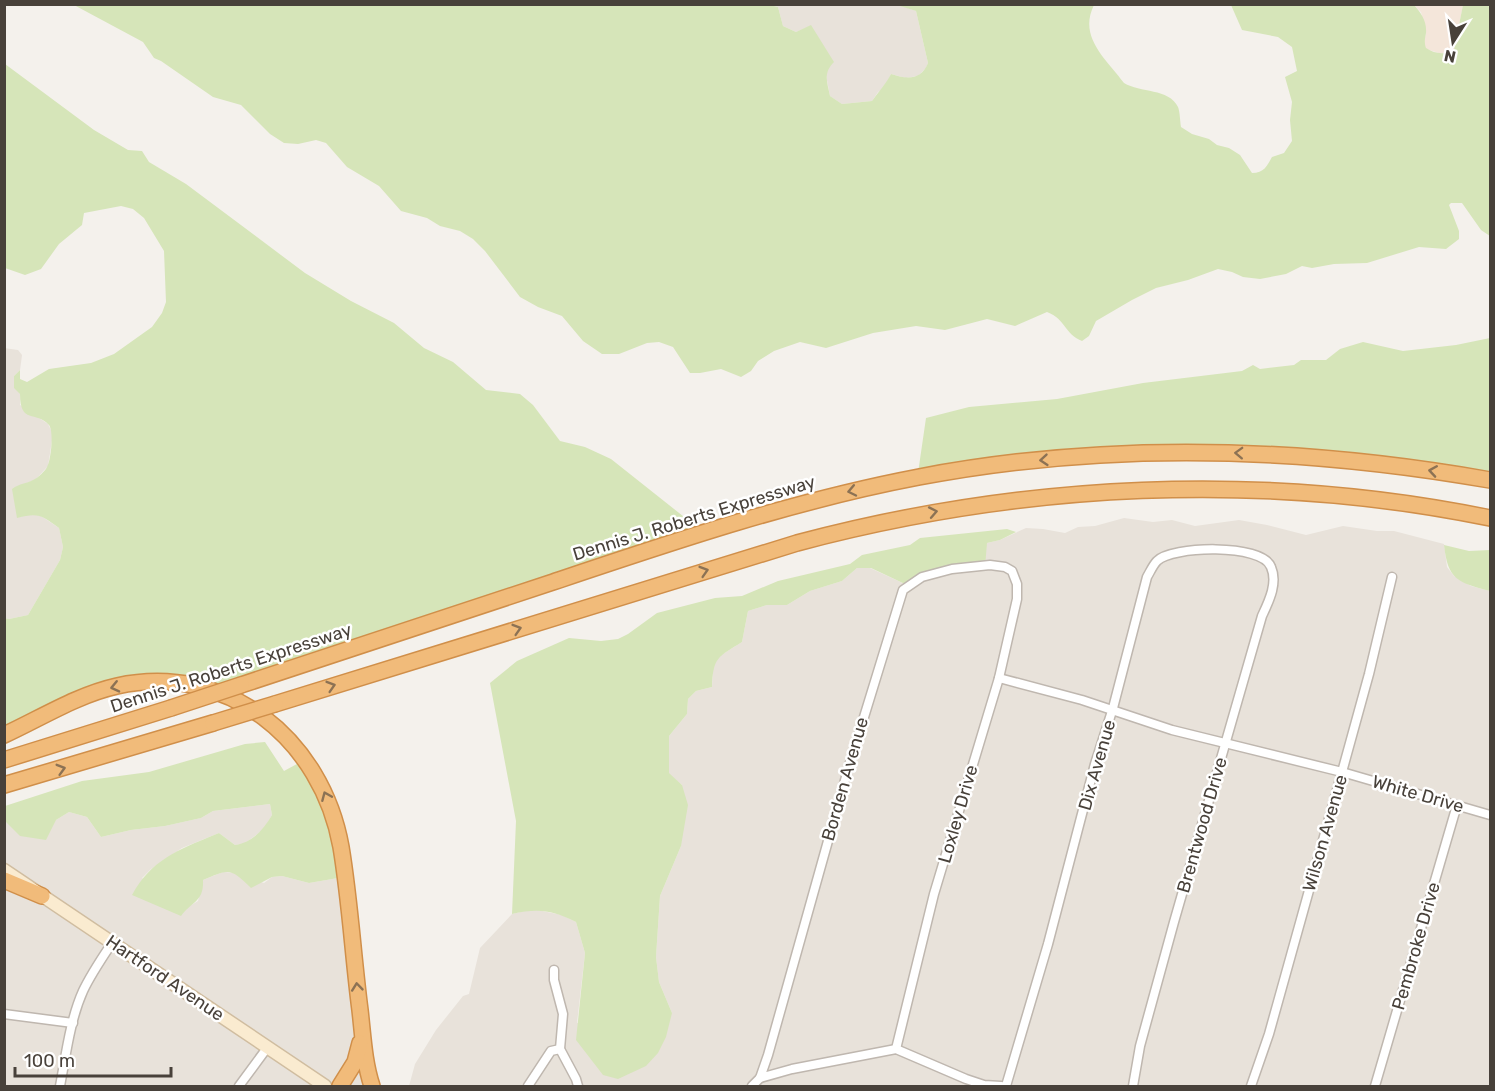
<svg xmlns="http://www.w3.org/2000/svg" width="1495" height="1091" font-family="Rubik,sans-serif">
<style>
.residential{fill:#e8e2da}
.commercial{fill:#f4e6da}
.green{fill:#d6e5b9}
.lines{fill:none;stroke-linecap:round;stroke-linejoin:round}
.street-casing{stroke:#bfb7af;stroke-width:11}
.secondary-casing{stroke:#d0bda0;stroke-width:15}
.highway-casing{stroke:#d08f4a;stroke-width:18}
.street{stroke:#fff;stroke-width:8}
.secondary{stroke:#faebd0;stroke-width:12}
.highway{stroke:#f1bb7a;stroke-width:15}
.highway-bridge-casing{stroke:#d08f4a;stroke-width:18;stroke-linecap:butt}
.highway-bridge{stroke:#f1bb7a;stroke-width:15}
.oneway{stroke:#8c7254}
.labels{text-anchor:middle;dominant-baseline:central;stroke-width:5;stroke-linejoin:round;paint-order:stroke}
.street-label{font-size:18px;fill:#48413a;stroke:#fff}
</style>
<rect width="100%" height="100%" fill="#f4f1ec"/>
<!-- residential -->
<g class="residential">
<polygon points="897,4 916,11 928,63 926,68 918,76 906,78 891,74 884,88 878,92 872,101 842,104 830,96 826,75 828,68 811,26 796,32 783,26 778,7 770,5"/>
<polygon points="4,348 18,350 22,355 20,370 14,376 20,394 20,405 48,424 53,434 48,466 35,480 27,483 17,517 33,514 41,516 59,528 63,547 60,560 28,615 9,619 4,618"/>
<polygon points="1124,518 1153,522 1172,520 1195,526 1239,520 1267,525 1306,535 1343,526 1377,531 1394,531 1444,544 1447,567 1454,576 1471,586 1490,591 1490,1086 409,1086 415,1064 436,1030 463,996 469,994 480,948 512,914 532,909 562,915 576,922 585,953 577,1023 672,1013 659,982 656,957 660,896 681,846 682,785 669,774 669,736 687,714 688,699 696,691 712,687 713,668 718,657 742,642 748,611 767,605 787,605 810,591 842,581 857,568 870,568 907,585 987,543 1000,540 1026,528 1043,529 1065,533 1078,527 1095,526"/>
<polygon points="270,804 272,815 264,829 244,844 235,845 219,833 214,835 182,848 151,869 142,878 188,907 198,901 203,880 223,872 236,873 264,883 272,877 282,876 309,883 344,877 373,1086 5,1086 6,822 56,820 69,812 87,817 101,837 131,830 165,826 201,818 213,811"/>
</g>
<!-- commercial -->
<polygon class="commercial" points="1414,5 1463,5 1454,50 1447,53 1439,53 1426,49 1424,43 1426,33 1421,12"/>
<!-- green -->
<g class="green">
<path d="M 74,5 L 770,5 L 778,7 L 783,26 L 796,32 L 811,25 L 834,62 C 823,73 827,81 830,96 L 842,104 L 872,101 C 879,91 886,84 891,74 C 906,79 921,81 928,63 L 916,11 L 897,5 L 1094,5 C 1078,37 1106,59 1124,83 C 1140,93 1169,88 1178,107 C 1180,112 1180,121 1181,127 L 1192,134 L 1209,139 L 1217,145 L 1229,148 L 1240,155 L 1252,173 C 1264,173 1267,166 1272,157 L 1284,153 L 1292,141 L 1290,120 L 1292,102 L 1285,77 L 1297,71 L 1292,47 L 1278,37 L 1242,30 L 1231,5 L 1414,5 C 1421,13 1427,21 1426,33 C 1425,39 1424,42 1426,48 C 1435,54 1445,55 1454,50 L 1463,5 L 1490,5 L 1490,236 L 1481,230 L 1462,203 L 1451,203 L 1449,205 L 1459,231 L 1459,239 L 1446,249 L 1419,247 L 1367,263 L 1334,264 L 1312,268 L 1302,266 L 1286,274 L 1260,279 L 1243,277 L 1232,272 L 1218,269 L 1188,280 L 1156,288 L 1132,300 L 1096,321 L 1089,336 L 1082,341 C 1064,334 1066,319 1047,312 L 1015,326 L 987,319 L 945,330 L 916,326 L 873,333 L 826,348 L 800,342 L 774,351 L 758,361 L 751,371 L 741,377 L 721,369 L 700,373 L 690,373 L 673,347 L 659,342 L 647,343 L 619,354 L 602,354 L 583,341 L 562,316 L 538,307 L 520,297 L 485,251 L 473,239 L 460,231 L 440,226 L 427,218 L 401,211 L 379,186 L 347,167 L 326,143 L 316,140 L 298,144 L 284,143 L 270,134 L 241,105 L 213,97 L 161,61 L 154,58 L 143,42 Z"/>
<path d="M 5,64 L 94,130 L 128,150 L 142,151 L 149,162 L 186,184 L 305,273 L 351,301 L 394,323 L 424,348 L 453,362 L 486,390 L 520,394 L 533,405 L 560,441 L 585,447 L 611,459 L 698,528 L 219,688 L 146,678 L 5,733 L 4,618 L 9,619 L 28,615 L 60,560 L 63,547 L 59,528 C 42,516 39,512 17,518 L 12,489 C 20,483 26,484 33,480 C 38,478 45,471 47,467 C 51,460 54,432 49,425 C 36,410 20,425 20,394 L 14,388 L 14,376 L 20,370 L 20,379 L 27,382 L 49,369 L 91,363 L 114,354 L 152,327 L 162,313 L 166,302 L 164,251 L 144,218 L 133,209 L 121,206 L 84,213 L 82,225 L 59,244 L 41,269 L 25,275 L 5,268 Z"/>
<polygon points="1490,338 1490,479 1228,452 918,473 926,418 969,407 1057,399 1143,383 1242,371 1253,365 1260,369 1294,365 1301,360 1326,360 1340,349 1363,342 1403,351 1456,345"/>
<path d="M 1007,529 L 1016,532 L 1000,540 L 987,543 L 985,567 L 955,570 L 907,585 L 871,568 L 857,568 L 842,581 L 810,591 L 787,605 L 767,605 L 748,611 L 742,642 C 718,657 713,657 712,687 L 696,691 L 688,699 L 687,714 L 669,736 L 669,773 L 682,785 L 688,805 L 681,846 L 660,896 L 656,957 L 659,982 L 672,1013 L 666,1037 L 658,1053 L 646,1066 L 618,1079 L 603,1075 L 576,1040 L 585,953 L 576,922 C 552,910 538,908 512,914 L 516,821 L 490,683 L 517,661 L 569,638 L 601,641 L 618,639 L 628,634 L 657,613 L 715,598 L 742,596 L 778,581 L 850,564 L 862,555 L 910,545 L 920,538 Z"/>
<path d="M 1444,545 L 1469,551 L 1490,550 L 1490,591 C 1457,582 1448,580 1444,545 Z"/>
<path d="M 265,742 L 284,771 L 308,758 L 344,877 L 309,883 L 282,876 L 272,877 L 251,888 C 230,867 229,869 203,880 C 204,902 192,901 181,916 L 132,895 C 151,860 178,850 214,835 L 219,833 L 235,845 C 252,843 264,829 272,815 L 270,804 L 213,811 L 201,818 L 165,826 L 131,830 L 101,837 L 87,817 L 69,812 L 56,820 L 46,840 L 20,836 L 6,822 L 5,824 L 5,806 L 82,781 L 149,772 L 245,744 Z"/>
</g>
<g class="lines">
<!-- street casing -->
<g class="street-casing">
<g id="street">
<polyline points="999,678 1082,700 1172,730 1342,772 1490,815"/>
<polyline points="554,970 554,980 563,1014 560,1049 576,1079 578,1086"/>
<polyline points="4,1014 73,1023"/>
<polyline points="760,1078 792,1069 896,1049 966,1079 984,1085 1001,1086"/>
<path d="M 60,1086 C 66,1055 70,1020 83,991 C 91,974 102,958 112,943"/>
<polyline points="239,1086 267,1048"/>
<polyline points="528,1086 551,1051 560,1049"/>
<polyline points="752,1086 760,1078 768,1055 849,766 903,590 922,577 952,569 990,565 1005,567 1012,571 1017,584 1017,599 999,678 934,894 896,1049"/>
<path d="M 1006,1086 L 1048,944 L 1095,764 L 1113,708 L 1147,577 C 1150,572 1153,565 1157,561 C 1171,546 1262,543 1271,567 C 1278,583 1269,601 1262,616 L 1174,922 L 1140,1046 L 1133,1086"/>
<polyline points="1251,1086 1269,1034 1342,772 1369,674 1392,577"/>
<polyline points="1375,1086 1457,805"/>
</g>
</g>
<!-- secondary casing -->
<g class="secondary-casing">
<polyline id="secondary" points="4,870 325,1086"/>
</g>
<!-- highway casing -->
<g class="highway-casing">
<g id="highway">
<path d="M 241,685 C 345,650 449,616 553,582 C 675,541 793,501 919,477 C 1108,441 1302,447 1490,480"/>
<path d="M 275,704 L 797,543 C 1022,483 1261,471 1490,518"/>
<path d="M 4,735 C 41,718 77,695 117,686 C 228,662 322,740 341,847 C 350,901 353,956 360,1010 C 363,1036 364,1062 372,1086"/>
<polyline points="4,760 171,708"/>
<polyline points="4,785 213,723"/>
<polyline points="4,880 42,896"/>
<polyline points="340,1086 355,1062 360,1043"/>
</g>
</g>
<!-- street -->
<use href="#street" class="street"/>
<!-- secondary -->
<use href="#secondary" class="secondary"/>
<!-- highway -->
<use href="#highway" class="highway"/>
<!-- highway-bridge casing -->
<g class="highway-bridge-casing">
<g id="highway-bridge">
<polyline points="171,708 241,685"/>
<polyline points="213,723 275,704"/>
</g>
</g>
<!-- highway-bridge -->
<use href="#highway-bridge" class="highway-bridge"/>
</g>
<!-- one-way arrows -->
<defs><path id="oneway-chevron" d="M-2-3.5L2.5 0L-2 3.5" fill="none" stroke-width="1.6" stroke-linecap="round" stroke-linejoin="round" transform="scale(1.5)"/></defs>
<g class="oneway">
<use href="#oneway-chevron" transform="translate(1239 453) rotate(-178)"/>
<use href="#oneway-chevron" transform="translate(1044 460) rotate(175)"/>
<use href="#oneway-chevron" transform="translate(1433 471) rotate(-171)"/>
<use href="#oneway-chevron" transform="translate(852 491) rotate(168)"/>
<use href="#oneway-chevron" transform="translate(933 512) rotate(-11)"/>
<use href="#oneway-chevron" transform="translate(704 571) rotate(-17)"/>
<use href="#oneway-chevron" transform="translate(517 629) rotate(-17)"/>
<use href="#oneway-chevron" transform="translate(331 686) rotate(-17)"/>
<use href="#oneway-chevron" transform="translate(115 687) rotate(167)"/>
<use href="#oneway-chevron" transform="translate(61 769) rotate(-16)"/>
<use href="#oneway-chevron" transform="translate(326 796) rotate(-113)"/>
<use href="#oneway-chevron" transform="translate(357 987) rotate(-96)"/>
</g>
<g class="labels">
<!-- street labels -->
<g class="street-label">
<text transform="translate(694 518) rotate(-17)">Dennis J. Roberts Expressway</text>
<text transform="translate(231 668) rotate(-18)">Dennis J. Roberts Expressway</text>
<text transform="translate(1097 765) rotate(-74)">Dix Avenue</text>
<text transform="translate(845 779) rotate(-74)">Borden Avenue</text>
<text transform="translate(1418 794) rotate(16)">White Drive</text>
<text transform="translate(958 814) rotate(-74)">Loxley Drive</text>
<text transform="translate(1202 825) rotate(-74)">Brentwood Drive</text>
<text transform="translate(1325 833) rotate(-74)">Wilson Avenue</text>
<text transform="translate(1416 946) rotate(-74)">Pembroke Drive</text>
<text transform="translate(165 978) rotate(34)">Hartford Avenue</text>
</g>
</g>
<!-- border -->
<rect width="1495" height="1091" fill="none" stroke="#48413a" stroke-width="12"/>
<!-- north arrow -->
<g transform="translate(1453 42) rotate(192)" stroke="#ffffff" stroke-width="4.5" paint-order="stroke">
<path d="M0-4.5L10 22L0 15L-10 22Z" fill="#48413a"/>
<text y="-9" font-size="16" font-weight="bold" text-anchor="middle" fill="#48413a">N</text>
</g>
<!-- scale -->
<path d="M15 1067v9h156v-9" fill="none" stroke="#48413a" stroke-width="3"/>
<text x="24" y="1067" font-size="18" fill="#48413a" stroke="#ffffff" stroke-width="4.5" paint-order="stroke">100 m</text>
</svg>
